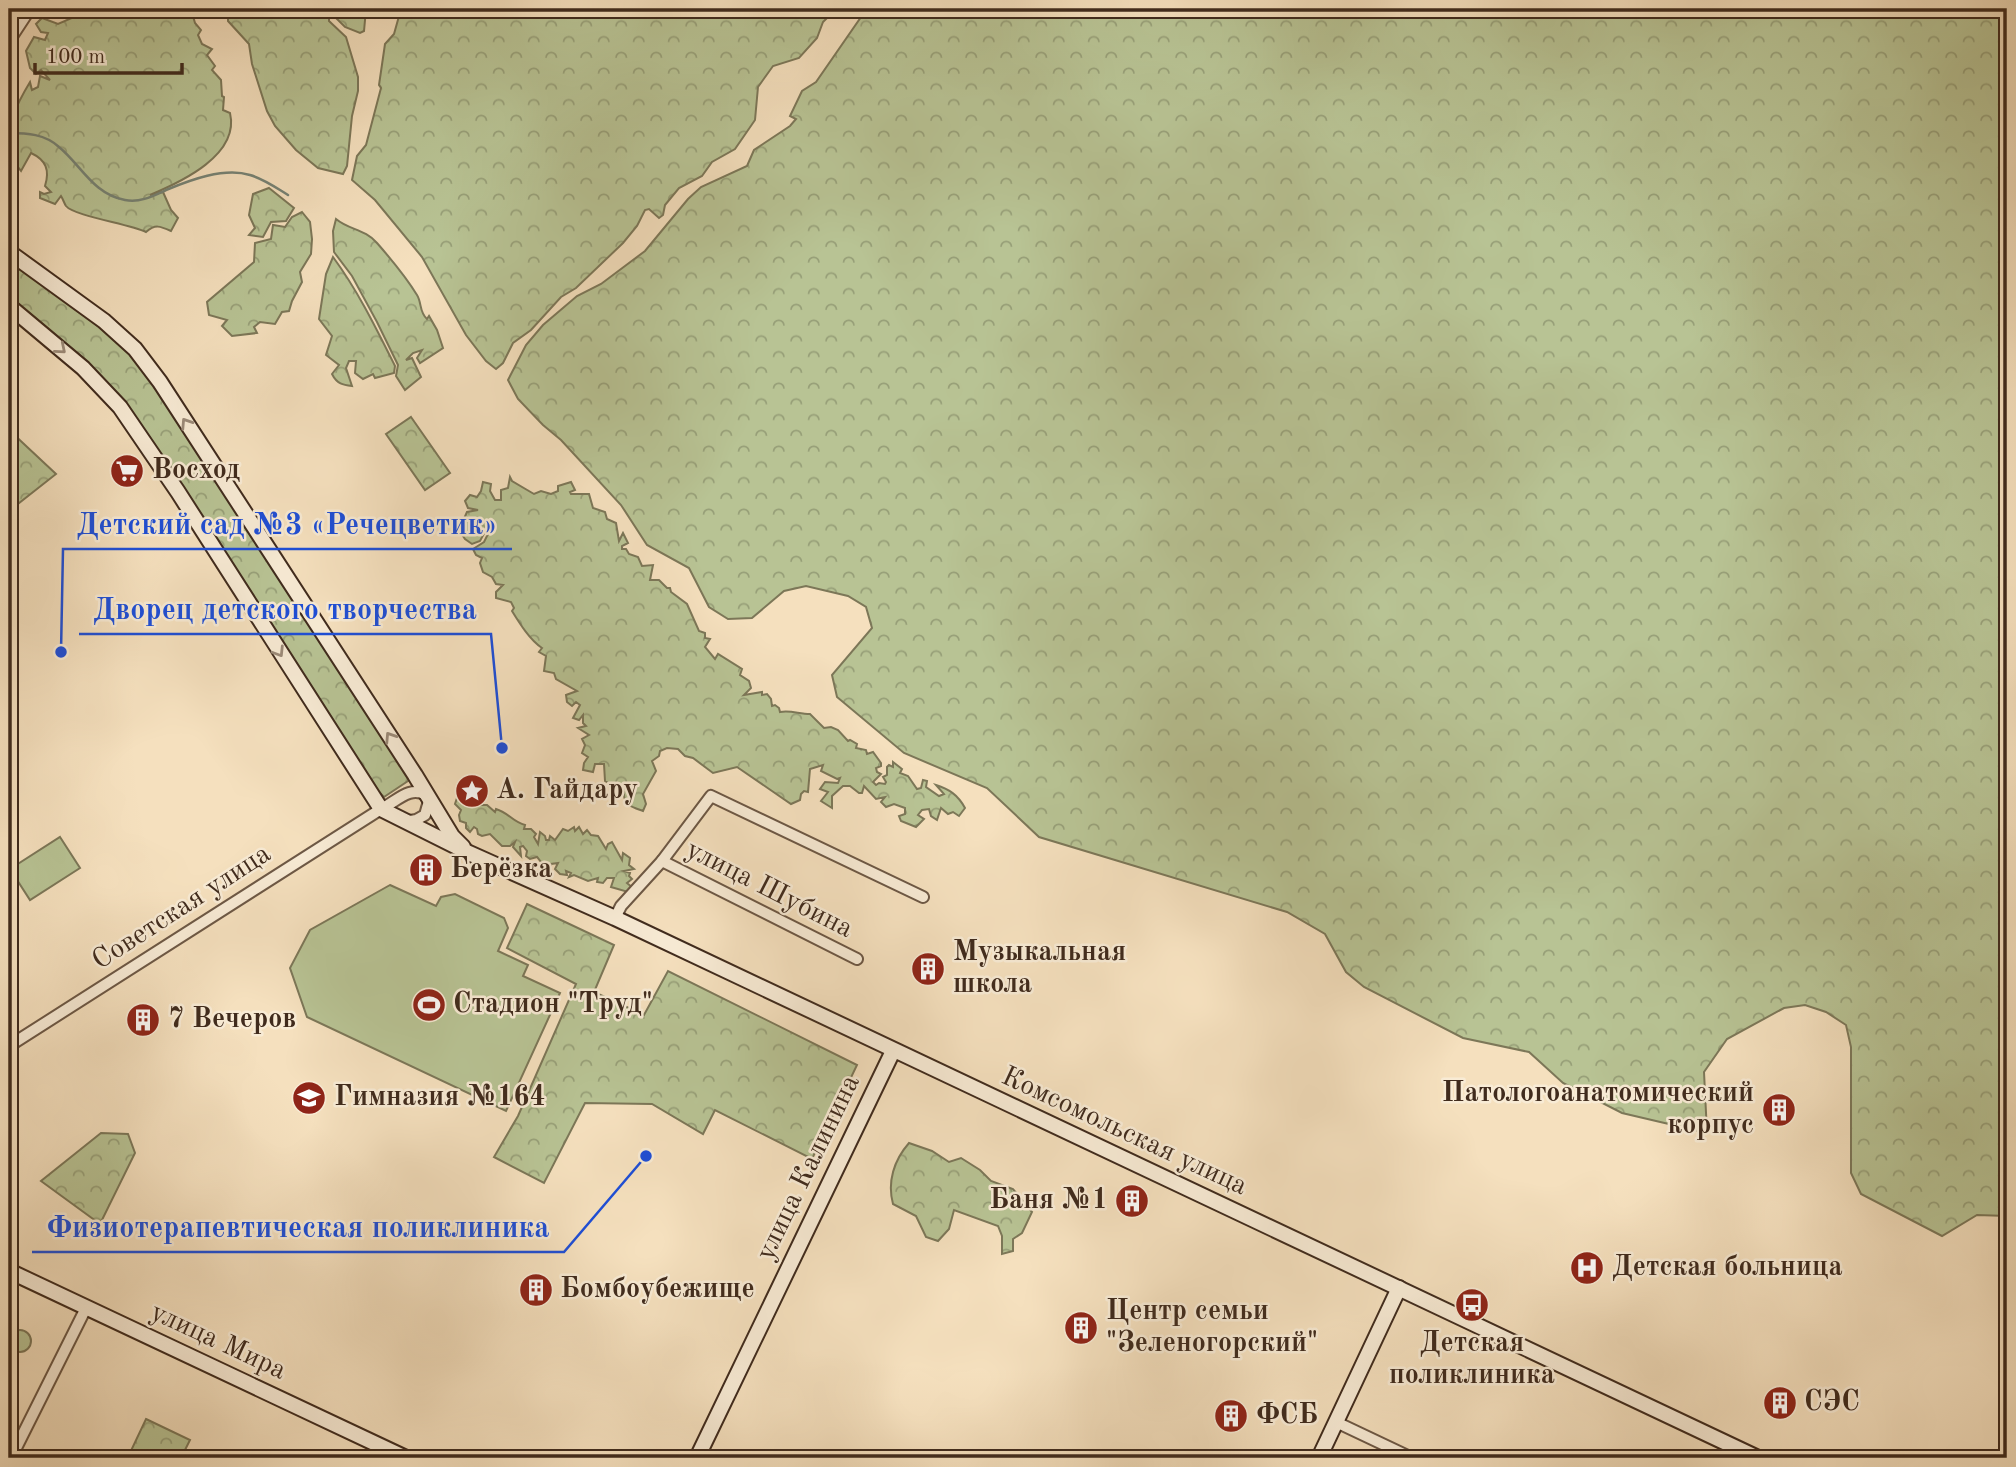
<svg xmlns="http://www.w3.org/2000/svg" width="2016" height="1467" font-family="'Old Standard TT',serif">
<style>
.grass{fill:url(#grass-tufts);stroke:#7c7758;stroke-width:2}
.forest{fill:url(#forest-crowns);stroke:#7c7758;stroke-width:2}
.garden{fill:#b8c394;stroke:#7c7758;stroke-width:2}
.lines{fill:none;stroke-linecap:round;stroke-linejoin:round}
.stream{stroke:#778375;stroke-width:2.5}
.street-casing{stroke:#6d5845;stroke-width:14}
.secondary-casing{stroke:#402b1d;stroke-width:18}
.street{stroke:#f8ebd5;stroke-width:10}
.secondary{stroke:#f8ebd5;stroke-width:14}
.oneway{stroke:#9c8b79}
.labels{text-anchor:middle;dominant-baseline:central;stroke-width:5;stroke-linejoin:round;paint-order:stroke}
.poi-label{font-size:28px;font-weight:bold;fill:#402b1d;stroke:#f8ebd5;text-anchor:start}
.street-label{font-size:28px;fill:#402b1d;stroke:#f8ebd5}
.leader{fill:none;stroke:#1d4ed8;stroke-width:2.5}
.callout-dot{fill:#1d4ed8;stroke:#f8ebd5;stroke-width:2.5}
.callout-label{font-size:30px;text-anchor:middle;font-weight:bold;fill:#1d4ed8;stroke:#f8ebd5;stroke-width:5;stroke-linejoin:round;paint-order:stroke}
</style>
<defs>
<pattern id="grass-tufts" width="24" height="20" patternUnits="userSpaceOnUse" patternTransform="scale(1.75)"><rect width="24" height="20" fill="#b8c394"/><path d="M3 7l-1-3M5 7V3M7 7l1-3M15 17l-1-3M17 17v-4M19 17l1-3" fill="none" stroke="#979f78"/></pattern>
<pattern id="forest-crowns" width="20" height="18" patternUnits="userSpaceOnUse" patternTransform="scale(1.75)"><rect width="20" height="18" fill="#b8c394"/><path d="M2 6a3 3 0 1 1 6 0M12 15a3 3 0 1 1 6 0" fill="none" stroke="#979f78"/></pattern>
</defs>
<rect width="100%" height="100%" fill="#f5e0be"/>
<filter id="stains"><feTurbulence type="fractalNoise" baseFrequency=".00286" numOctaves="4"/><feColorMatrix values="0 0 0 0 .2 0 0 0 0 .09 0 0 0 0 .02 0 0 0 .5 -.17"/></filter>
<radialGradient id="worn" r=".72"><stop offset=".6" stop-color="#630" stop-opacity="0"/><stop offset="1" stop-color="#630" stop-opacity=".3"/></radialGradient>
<!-- grass -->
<circle class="grass" cx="20" cy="1341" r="11"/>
<!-- forest -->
<g class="forest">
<path d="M 85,9 L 191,9 L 195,23 L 201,30 L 198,35 L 202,44 L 212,49 L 207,55 L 215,66 L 212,70 L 221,80 L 222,96 L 224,97 L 223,110 L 230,113 C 240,155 181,182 150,195 L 163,192 L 171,210 L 178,218 L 171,231 C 160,226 155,224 146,232 C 129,224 74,216 66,206 C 64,203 63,199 61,196 L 55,204 L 40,198 L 40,192 L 44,194 L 51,192 L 45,186 C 50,170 46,160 31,153 L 21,171 C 17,166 10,158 9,152 C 4,128 18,102 30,82 L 32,90 L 38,87 L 40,76 L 50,80 L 41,70 L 36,74 L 30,68 L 26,51 L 34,37 L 45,40 L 48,33 L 41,32 L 36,24 L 42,18 L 58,24 L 79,15 Z"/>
<polygon points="231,9 236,9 243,15 259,9 366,9 364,31 360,33 345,27 333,15 329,17 329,21 346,37 358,77 358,91 352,116 347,166 343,174 318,168 296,150 275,126 267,111 252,64 249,44 228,21 228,13"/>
<polygon points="401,9 844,9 838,15 829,16 823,22 817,38 799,58 773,66 758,87 755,120 735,149 712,162 702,176 679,188 665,205 663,215 659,218 649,209 645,210 637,226 623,243 576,288 561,297 531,330 513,343 503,363 496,369 486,361 466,335 422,257 375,200 352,180 357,156 366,145 381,88 379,85 385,44 394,34"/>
<polygon points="864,9 2007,9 2007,1216 1977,1215 1942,1236 1861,1194 1851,1173 1851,1047 1846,1025 1826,1012 1805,1005 1784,1008 1727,1039 1704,1072 1707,1133 1622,1113 1563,1083 1529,1052 1463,1038 1364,987 1346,972 1325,934 1287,912 1039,837 987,788 904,753 837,697 832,675 872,628 866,607 848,596 806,586 784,591 752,618 728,619 709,607 689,568 647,545 621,505 561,440 543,425 518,399 508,380 526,345 543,325 577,296 601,284 645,251 688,199 701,187 747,166 754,150 790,126 796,119 790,116 802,91 816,82 861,17"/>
<polygon points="269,188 294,208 286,221 271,222 263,237 249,235 255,228 249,215 253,194"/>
<polygon points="302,212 310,222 312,239 311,254 300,272 302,282 292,301 289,311 282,312 275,324 260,322 254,327 257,333 232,336 222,326 227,320 209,315 207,302 254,262 255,243 271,239 273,225 285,227 292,217"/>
<path d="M 336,219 C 349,230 365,229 377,243 C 391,259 406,277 417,295 C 422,303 419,312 427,319 L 429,316 L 437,330 L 443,348 L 420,363 L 417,358 L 422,350 L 413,353 L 406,360 L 412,358 L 421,377 L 405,390 L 396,376 L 398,365 L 377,322 L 352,276 L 334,252 L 333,231 Z"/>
<path d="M 333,257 C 358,291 376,328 395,366 L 394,373 L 375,378 L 373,374 L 363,379 L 355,373 L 356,361 L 349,361 L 346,368 L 352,386 C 343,385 337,384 332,374 L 339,365 L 326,355 L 332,336 L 319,319 L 326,274 Z"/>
<polygon points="9,261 113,337 142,366 411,779 384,797 379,792 160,453 129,408 26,311 9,299"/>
<polygon points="411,417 450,473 425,490 386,434"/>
<polygon points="9,430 56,474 9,511"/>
<path d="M 510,477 L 512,481 L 534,494 L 541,491 L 551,494 L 558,491 L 558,486 L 571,482 L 575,490 L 570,492 L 571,494 L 589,494 L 593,508 L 605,512 L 607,519 L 616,523 L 619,541 L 623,533 L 628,543 L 622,546 L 622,549 L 626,549 L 629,554 L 638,557 L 642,566 L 653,565 L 650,580 L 659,580 L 667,588 L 670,588 L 671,592 L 687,604 L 699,631 L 705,633 L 705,638 L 710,639 L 705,647 L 715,659 L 718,654 L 742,669 L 740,675 L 749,681 L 751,688 L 744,695 L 762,692 L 762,695 L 767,694 L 771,699 L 772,706 L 775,705 L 779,708 L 780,712 C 791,710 799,714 810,714 L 824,728 L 831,727 L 838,730 L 848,741 L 850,740 L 857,744 L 856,748 L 866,750 L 867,754 L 873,752 L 881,763 L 881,766 L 876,768 L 877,772 L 881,774 L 873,782 L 876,785 L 879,783 L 885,784 L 886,782 L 883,777 L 887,775 L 887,767 L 889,765 L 893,767 L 893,762 L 902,769 L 900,773 L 908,776 L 917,789 L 921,788 L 923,780 L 927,781 L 926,787 L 939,796 L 944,794 L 936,785 C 949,789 958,795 965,808 L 959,816 L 953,812 L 948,814 L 941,808 L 937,820 L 931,816 L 929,809 L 922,810 L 918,815 L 924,819 L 916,827 L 901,821 L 899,816 L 905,814 L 905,808 L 894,804 L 886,807 L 881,802 L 885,797 L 876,799 L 864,786 L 862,793 L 859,793 L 850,786 L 843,786 L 832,796 L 832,808 L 821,801 L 828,792 L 820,789 L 825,782 L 838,783 L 840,778 L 837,779 L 821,771 L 823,765 L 810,769 L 808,792 L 804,791 L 801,794 L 800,800 L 791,804 L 737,767 L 713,773 L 693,758 L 685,756 L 678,749 L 667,748 L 660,751 L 659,756 L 652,761 L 656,771 L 643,794 L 646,804 L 643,811 C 632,807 623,805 624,792 L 605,781 L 604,764 L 595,764 L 593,772 L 583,770 L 584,763 L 588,757 L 582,753 L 585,745 L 582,739 L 589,735 L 578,728 L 586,726 L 583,723 L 583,715 L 579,720 L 573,718 L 580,705 L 576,702 L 572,706 L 567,702 L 566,695 L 577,691 L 556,679 L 554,673 L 544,671 L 546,656 L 539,652 L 542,648 C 530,640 520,624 512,611 L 514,608 L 511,602 L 496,598 L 496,592 L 503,585 L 496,584 L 492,577 L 483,572 L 480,563 L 482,558 L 476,555 L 473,549 L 484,542 L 492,526 L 487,528 L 480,541 L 472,544 L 465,539 L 459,530 L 467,512 L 478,510 L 468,508 L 465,501 L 470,495 L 477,497 L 481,491 L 483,482 L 491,484 L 490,491 L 495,500 L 501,500 L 501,490 L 508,488 Z"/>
<path d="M 464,791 L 467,791 L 470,795 L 479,796 L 481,805 L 487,805 L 495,812 L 496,809 C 509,813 513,822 525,825 L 524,829 L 531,829 L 536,834 L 534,837 L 538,844 L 540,832 L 545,836 L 546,840 L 549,840 L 550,836 L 555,840 L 563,829 L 568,831 L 574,827 L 575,831 L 579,827 L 583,834 L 587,830 L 591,835 L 598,836 L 606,849 L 608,844 L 612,842 L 622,860 L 623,853 L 630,858 L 629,865 L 634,869 L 624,871 L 630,873 L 629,876 L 632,879 L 627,883 L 633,888 L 628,892 L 611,887 L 614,878 L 607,878 L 603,883 L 597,882 L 598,878 L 588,881 L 574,875 L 569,877 L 571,873 L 566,871 L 567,875 L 560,874 L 555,869 L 558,863 L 551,864 L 549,869 L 545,867 L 537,857 L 530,859 L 526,856 L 527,851 L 523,846 L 520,847 L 521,856 L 513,847 L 515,842 L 510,846 L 502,846 L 490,834 L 482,836 L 478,834 L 477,829 L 474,827 L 470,832 L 466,828 L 466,823 L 460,821 L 459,815 L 461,810 L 455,804 L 457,798 L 462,796 Z"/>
<polygon points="527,904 614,945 594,992 644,1015 668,971 857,1065 812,1159 715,1110 703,1134 652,1104 585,1103 544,1183 494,1157 518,1116 576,984 507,948"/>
<polygon points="101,1133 128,1134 135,1153 100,1224 41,1181"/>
<path d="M 909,1143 L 932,1151 L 949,1162 L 961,1158 L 980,1170 L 991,1181 L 1013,1189 L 1032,1212 L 1022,1233 L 1013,1239 L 1013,1251 L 1002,1254 L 1002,1236 L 998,1226 L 954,1210 L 949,1229 L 938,1241 L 926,1237 L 916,1216 L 893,1204 C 887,1182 894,1160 909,1143 Z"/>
<polygon points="146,1419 190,1440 181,1458 166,1458 158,1454 156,1458 128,1457"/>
</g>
<!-- garden -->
<g class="garden">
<polygon points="60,837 80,868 30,900 10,869"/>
<polygon points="390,885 436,906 441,897 455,894 504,918 508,928 498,951 528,965 523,976 560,993 506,1111 307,1017 290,968 310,930"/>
</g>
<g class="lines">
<!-- stream -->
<path class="stream" d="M 9,133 C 27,133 45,134 59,147 C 81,165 93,194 125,200 C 140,203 153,196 166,190 C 190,180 224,167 250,175 C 264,179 275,187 288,195"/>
<!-- street casing -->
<g class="street-casing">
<g id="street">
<polyline points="9,41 30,9"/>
<polyline points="404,822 416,820 425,815 429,801"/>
<polyline points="662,861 857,959"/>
<polyline points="615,918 621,906 662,861 711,796 923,897"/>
<path d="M 9,1046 L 381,809 C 396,802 410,785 426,795"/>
<polyline points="1336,1422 1412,1458"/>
<polyline points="11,1458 86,1308"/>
</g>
</g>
<!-- secondary casing -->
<g class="secondary-casing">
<g id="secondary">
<polyline points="9,252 104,321 135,349 160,382 415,775 452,836 463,847"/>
<polyline points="9,306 83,368 120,407 178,492 381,809 469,853 615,918 1758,1458"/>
<polyline points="9,1271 406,1458"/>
<polyline points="697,1458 893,1051"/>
<polyline points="1319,1458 1399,1288"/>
</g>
</g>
<!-- street -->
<use href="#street" class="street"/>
<!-- secondary -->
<use href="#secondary" class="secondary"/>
</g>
<!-- one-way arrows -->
<defs><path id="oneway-chevron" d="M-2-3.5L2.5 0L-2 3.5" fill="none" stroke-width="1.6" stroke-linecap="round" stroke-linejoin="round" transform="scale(1.75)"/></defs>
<g class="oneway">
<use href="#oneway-chevron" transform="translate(61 349) rotate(40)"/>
<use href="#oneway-chevron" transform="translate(186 423) rotate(-123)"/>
<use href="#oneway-chevron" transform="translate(279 652) rotate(58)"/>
<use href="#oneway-chevron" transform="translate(390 737) rotate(-123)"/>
</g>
<!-- icons -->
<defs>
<g id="supermarket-disc" transform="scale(1.75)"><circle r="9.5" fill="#8f2418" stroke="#f8ebd5"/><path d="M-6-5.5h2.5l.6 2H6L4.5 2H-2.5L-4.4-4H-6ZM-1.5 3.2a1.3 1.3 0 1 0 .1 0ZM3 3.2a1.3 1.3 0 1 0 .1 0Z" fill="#fff"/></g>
<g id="sight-disc" transform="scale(1.75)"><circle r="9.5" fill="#8f2418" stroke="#f8ebd5"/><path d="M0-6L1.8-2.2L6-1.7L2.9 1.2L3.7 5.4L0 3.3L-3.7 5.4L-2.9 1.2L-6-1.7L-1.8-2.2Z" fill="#fff"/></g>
<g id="building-disc" transform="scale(1.75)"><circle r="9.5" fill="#8f2418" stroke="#f8ebd5"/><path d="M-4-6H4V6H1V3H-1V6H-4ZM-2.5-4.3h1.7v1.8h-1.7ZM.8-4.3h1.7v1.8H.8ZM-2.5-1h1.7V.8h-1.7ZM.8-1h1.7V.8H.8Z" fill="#fff"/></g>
<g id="stadium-disc" transform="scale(1.75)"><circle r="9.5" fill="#8f2418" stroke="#f8ebd5"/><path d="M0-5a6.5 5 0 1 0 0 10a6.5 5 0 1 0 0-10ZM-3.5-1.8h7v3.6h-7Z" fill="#fff"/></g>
<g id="school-disc" transform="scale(1.75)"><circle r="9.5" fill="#8f2418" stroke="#f8ebd5"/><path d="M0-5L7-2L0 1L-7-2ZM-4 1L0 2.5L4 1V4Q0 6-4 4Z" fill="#fff"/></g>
<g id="hospital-disc" transform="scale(1.75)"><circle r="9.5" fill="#8f2418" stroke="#f8ebd5"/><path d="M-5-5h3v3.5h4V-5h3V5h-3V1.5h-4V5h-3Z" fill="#fff"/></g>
<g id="bus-disc" transform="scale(1.75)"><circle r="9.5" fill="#8f2418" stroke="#f8ebd5"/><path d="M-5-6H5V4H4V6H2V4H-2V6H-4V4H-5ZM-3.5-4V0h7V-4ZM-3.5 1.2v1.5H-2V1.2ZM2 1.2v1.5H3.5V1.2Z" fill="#fff"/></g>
</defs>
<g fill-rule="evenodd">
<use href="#supermarket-disc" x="127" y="471"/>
<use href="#sight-disc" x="472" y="791"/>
<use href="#building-disc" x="426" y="870"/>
<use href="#building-disc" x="928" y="969"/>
<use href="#stadium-disc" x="429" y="1005"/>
<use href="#building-disc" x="143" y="1020"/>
<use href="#school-disc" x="309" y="1098"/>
<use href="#building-disc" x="1779" y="1110"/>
<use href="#building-disc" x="1132" y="1201"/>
<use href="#hospital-disc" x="1587" y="1268"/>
<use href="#building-disc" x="536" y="1290"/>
<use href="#bus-disc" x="1472" y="1305"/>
<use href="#building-disc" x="1081" y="1328"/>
<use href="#building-disc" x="1780" y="1403"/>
<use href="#building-disc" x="1231" y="1416"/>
</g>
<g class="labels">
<!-- poi labels -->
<g class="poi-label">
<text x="152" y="471">Восход</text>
<text x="496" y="791">А. Гайдару</text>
<text x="450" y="870">Берёзка</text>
<text x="953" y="953">Музыкальная<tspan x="953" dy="32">школа</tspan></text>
<text x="453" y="1005">Стадион "Труд"</text>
<text x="168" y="1020">7 Вечеров</text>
<text x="1754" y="1094" text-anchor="end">Патологоанатомический<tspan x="1754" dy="32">корпус</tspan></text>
<text x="334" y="1098">Гимназия №164</text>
<text x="1108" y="1201" text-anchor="end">Баня №1</text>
<text x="1612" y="1268">Детская больница</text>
<text x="560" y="1290">Бомбоубежище</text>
<text x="1106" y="1312">Центр семьи<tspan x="1106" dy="32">"Зеленогорский"</tspan></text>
<text x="1472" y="1344" text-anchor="middle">Детская<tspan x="1472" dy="32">поликлиника</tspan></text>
<text x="1804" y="1403">СЭС</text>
<text x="1256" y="1416">ФСБ</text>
</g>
<!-- street labels -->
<g class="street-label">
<text transform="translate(769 890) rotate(27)">улица Шубина</text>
<text transform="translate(182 908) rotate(-33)">Советская улица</text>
<text transform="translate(1124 1132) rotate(25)">Комсомольская улица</text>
<text transform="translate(809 1168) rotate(-64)">улица Калинина</text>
<text transform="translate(218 1342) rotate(25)">улица Мира</text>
</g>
</g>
<!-- callouts -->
<path class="leader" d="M61 652L63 549H512M502 748L491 634H79M646 1156L564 1252H32"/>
<g class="callout-dot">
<circle cx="61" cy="652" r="7"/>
<circle cx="502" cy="748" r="7"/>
<circle cx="646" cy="1156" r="7"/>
</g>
<g class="callout-label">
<text x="287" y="534">Детский сад №3 «Речецветик»</text>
<text x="285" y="619">Дворец детского творчества</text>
<text x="298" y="1237">Физиотерапевтическая поликлиника</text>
</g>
<!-- margin -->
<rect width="2016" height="1467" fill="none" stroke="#f5e0be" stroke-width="35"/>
<rect x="10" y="10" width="1995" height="1446" fill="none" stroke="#402b1d" stroke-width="3.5"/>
<rect x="18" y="18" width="1981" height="1432" fill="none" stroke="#402b1d" stroke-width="2"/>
<!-- scale -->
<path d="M35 63v10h147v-10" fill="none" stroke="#402b1d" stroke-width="3.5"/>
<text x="46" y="63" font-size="21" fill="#402b1d" stroke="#f8ebd5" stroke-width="5" paint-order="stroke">100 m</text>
<rect width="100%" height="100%" filter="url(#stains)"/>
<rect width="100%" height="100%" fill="url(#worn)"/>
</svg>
